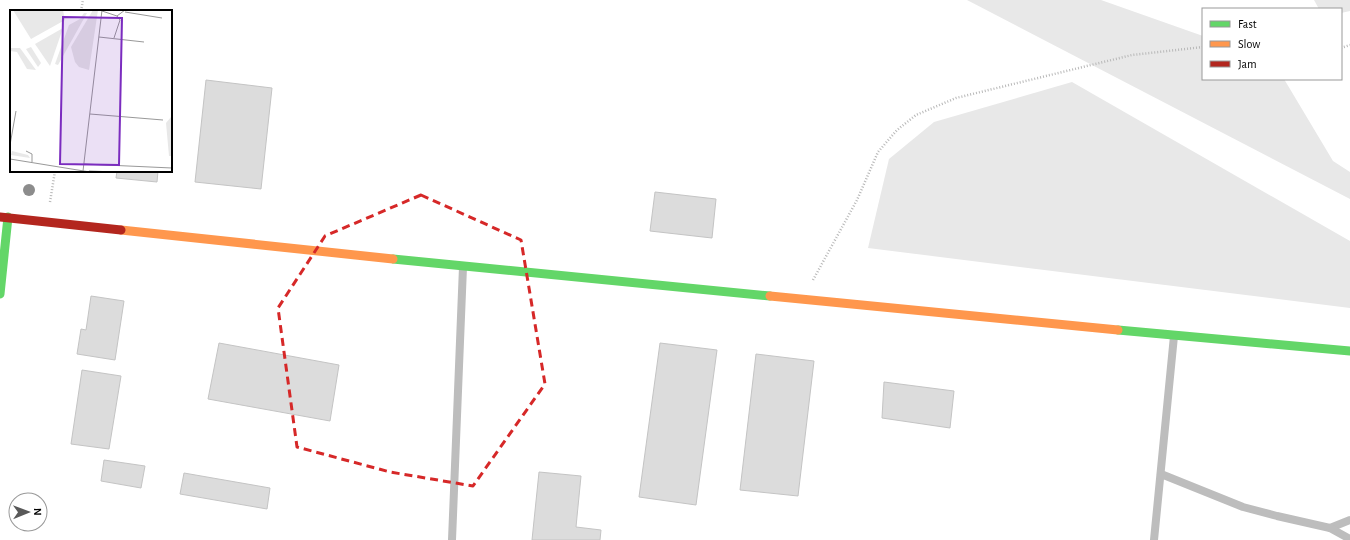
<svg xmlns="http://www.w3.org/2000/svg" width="1350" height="540" font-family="'Alegreya Sans',sans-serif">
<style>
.green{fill:#e8e8e8}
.building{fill:#dcdcdc;stroke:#c4c4c4}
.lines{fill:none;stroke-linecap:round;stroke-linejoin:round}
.path{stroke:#b8b8b8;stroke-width:2.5;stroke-dasharray:1 2;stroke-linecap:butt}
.lane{stroke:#bdbdbd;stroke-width:8}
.fast{stroke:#63d668;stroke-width:9}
.slow{stroke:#ff974d;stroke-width:9}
.jam{stroke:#b3261e;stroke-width:9}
.tree{fill:#8c8c8c}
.marked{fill:none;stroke:#d62828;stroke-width:3;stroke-dasharray:8 5;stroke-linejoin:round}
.inset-road{fill:none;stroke:#999;stroke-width:1}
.view{fill:#7b2cbf;fill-opacity:0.15;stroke:#7b2cbf;stroke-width:2}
.inset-edge{fill:none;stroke:#000;stroke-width:2}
</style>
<rect width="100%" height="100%" fill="#fff"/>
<!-- green -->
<g class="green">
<polygon points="967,0 1101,0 1203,36 1203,79 1284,79 1333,161 1350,172 1350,199"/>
<polygon points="1314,0 1350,0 1350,11 1341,13 1341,9 1319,9"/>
<polygon points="1072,82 1350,241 1350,308 868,248 889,159 934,122"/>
</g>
<!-- building -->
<g class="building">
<polygon points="206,80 272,88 261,189 195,182"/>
<polygon points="117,171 158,171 157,182 116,178"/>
<polygon points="655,192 716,199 712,238 650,231"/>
<polygon points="91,296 124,301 115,360 77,354 81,329 86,330"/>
<polygon points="219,343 339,365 330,421 208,399"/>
<polygon points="660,343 717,350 696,505 639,497"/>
<polygon points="756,354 814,361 798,496 740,490"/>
<polygon points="82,370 121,376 109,449 71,444"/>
<polygon points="884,382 954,391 950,428 882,418"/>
<polygon points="104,460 145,466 141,488 101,481"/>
<polygon points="539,472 581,476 576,527 601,530 600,540 532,540"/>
<polygon points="184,473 270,488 267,509 180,494"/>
</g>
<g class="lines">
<!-- path -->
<g class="path">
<polyline points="81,11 83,0"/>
<polyline points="1341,48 1350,45"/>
<polyline points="50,202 55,171"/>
<polyline points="813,280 857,200 878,152 897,130 916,115 956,98 1132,55 1203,47"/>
</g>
<!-- lane -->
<g class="lane">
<polyline points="1161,474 1243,507 1277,516 1330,528 1350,520"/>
<polyline points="1330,528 1350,539"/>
<polyline points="452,540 463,267"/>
<polyline points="1154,540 1174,336"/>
</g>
<!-- fast -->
<g class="fast">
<polyline points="393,259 770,296"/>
<polyline points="0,294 8,217"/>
<polyline points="1118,330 1350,351"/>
</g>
<!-- slow -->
<g class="slow">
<polyline points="121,230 393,259"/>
<polyline points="770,296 1118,330"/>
</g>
<!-- jam -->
<polyline class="jam" points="0,217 121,230"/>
</g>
<!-- trees -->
<circle class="tree" cx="29" cy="190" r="6"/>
<!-- marked area -->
<path class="marked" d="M 421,195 L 521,240 L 545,384 L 473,486 L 390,472 L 297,447 L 278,308 L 325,236 Z"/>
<!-- overview -->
<g transform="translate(10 10)">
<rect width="162" height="162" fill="#fff"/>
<path d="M 3,0 L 53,0 L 55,10 L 21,29 ZM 83,0 L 88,0 L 79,60 L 69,57 L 65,52 L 61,37 ZM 74,3 L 77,3 L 48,55 L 45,54 L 59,15 L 70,9 ZM 53,18 L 40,56 L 25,34 ZM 21,37 L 31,53 L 28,57 L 16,39 ZM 0,38 L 10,38 L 26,60 L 17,59 L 7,42 L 0,41 ZM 162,95 L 162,146 L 159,146 L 156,113 L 161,107 ZM 2,141 L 18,145 L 20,148 L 1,145 Z" fill="#e8e8e8"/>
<path class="inset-road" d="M 92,1 L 107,6 L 115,0M 115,2 L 152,8M 89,27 L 134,32M 104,28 L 110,10 L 107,6M 80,104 L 153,110M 0,135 L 6,101M 16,141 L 22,144 L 22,152M 0,149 L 80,162M 74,154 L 162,158M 73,161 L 92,0M 79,161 L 106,162"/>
<path class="view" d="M 53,7 L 112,8 L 109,155 L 50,154 Z"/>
<rect width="162" height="162" class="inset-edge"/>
</g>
<!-- legend -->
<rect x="1202" y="8" width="140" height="72" fill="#ffffff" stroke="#999999"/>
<rect x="1210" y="21" width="20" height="6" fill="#63d668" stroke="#999999"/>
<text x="1238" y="28" font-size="12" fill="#000000">Fast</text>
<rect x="1210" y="41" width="20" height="6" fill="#ff974d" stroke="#999999"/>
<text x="1238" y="48" font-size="12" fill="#000000">Slow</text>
<rect x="1210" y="61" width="20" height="6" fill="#b3261e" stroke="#999999"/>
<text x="1238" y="68" font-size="12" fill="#000000">Jam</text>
<!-- north arrow -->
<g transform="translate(28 512) rotate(89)"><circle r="19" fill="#ffffff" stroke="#999999"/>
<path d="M0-3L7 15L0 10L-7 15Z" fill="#595959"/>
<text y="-6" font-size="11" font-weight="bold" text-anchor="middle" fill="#000000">N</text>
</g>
</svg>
